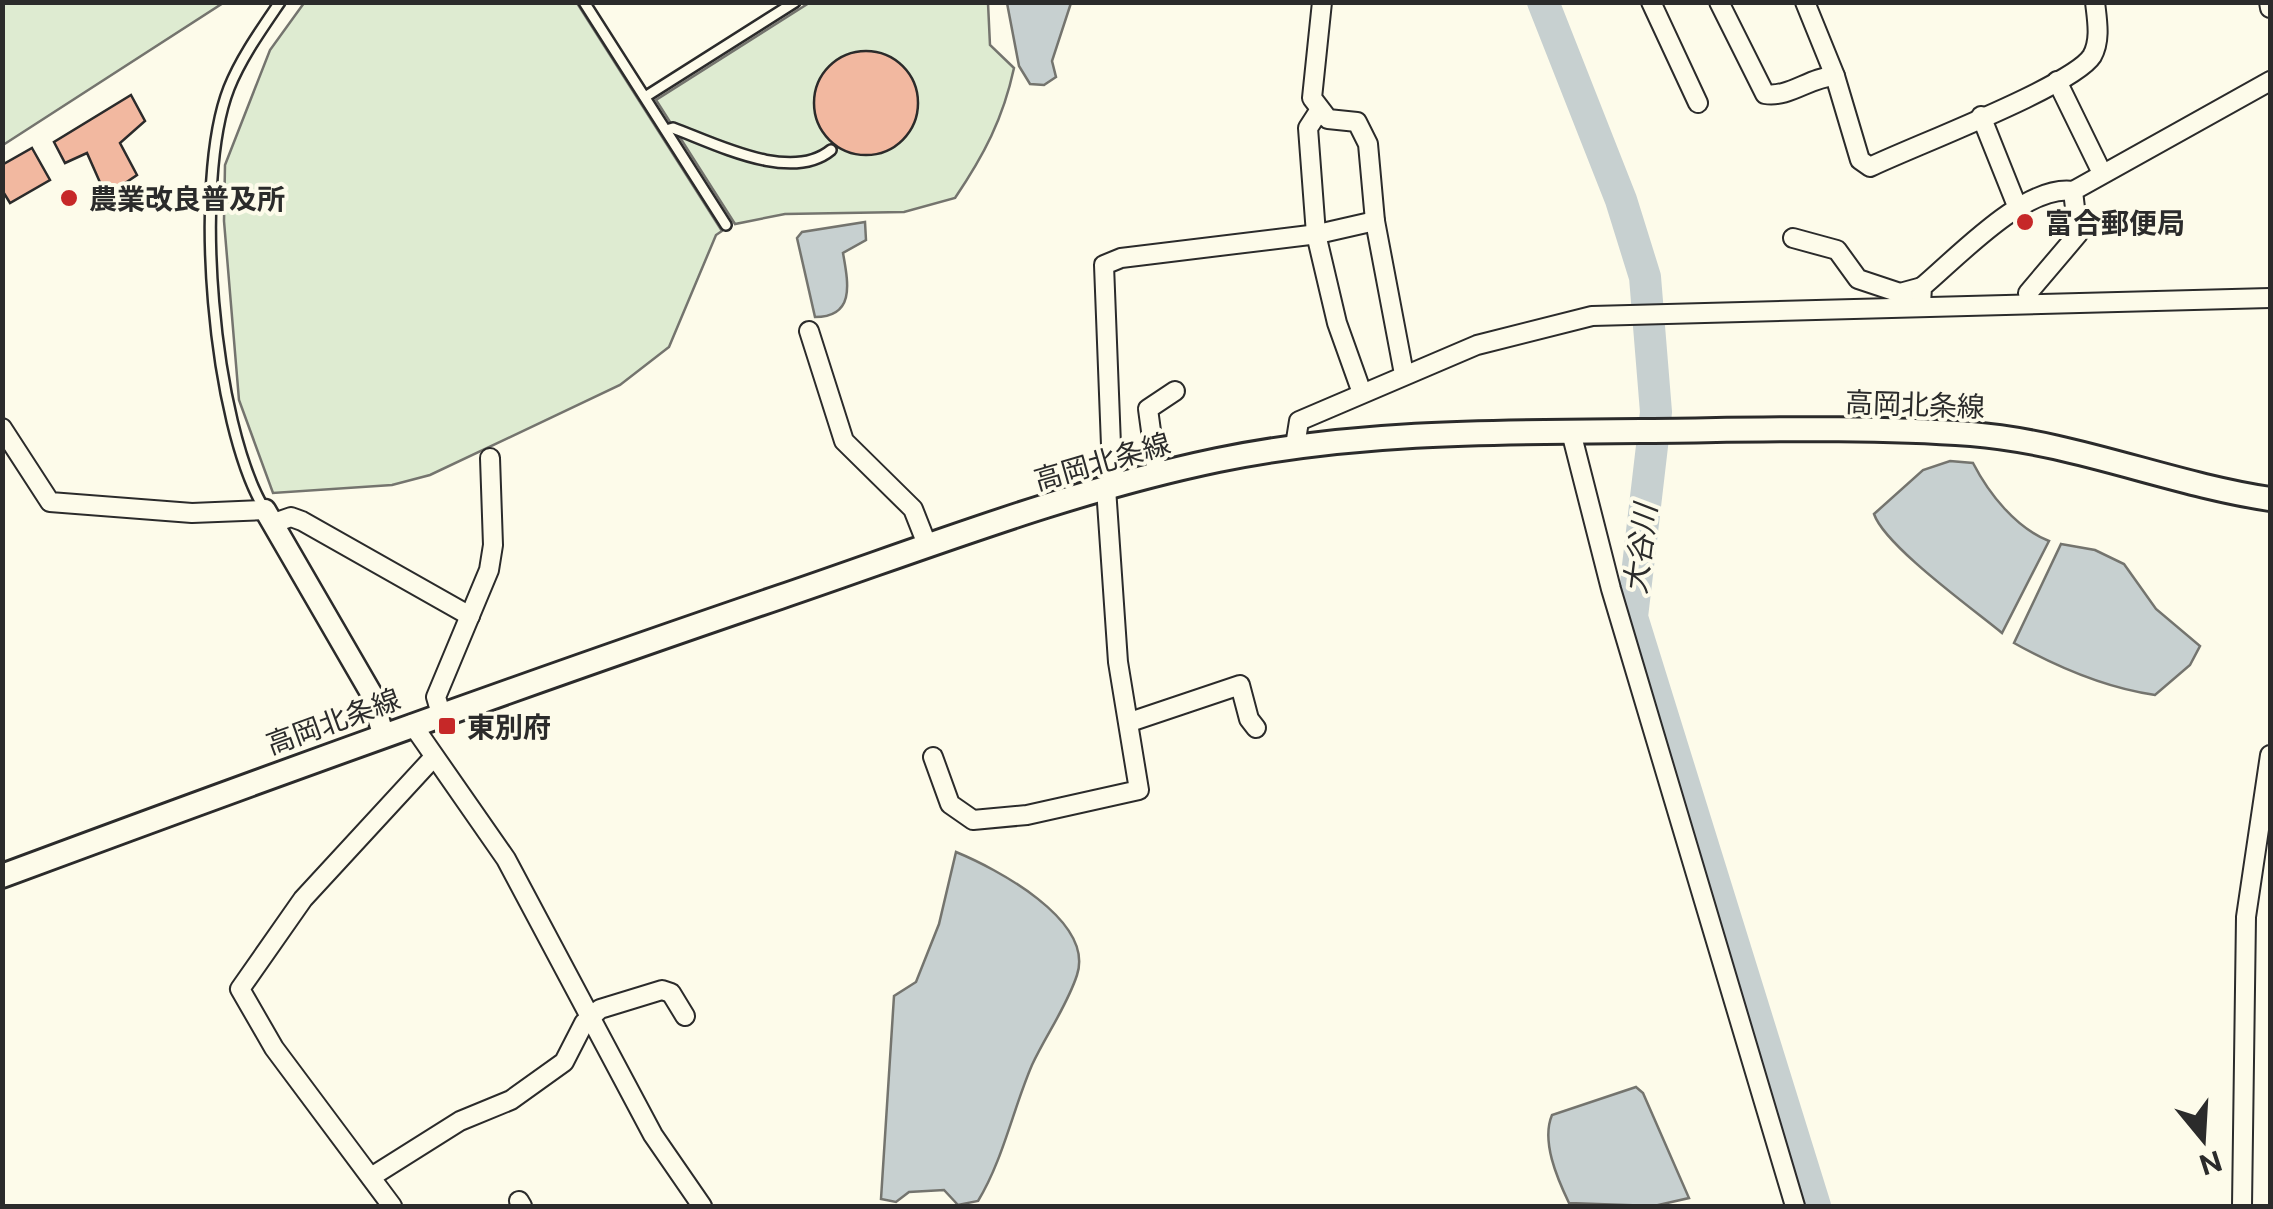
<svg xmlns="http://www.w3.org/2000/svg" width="2273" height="1209" font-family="'Public Sans','Noto Sans JP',sans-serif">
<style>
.green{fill:#deebd1;stroke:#74746e;stroke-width:2.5}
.water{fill:#c7d0d0;stroke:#74746e;stroke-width:2.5}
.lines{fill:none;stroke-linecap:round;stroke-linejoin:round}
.river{stroke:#c7d0d0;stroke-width:32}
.building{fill:#f2b8a0;stroke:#2b2b2b;stroke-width:2.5}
.service-casing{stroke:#2b2b2b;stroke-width:14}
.minor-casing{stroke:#2b2b2b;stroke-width:22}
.tertiary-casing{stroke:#2b2b2b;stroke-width:25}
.secondary-casing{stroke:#2b2b2b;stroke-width:28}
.service{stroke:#fdfbea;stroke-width:9}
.minor{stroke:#fdfbea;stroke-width:18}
.tertiary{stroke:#fdfbea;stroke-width:20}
.secondary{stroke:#fdfbea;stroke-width:22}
.poi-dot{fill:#c62828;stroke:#fdfbea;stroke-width:4}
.labels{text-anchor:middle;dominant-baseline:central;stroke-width:8;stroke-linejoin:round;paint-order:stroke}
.poi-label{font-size:28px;font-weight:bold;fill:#2b2b2b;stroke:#fdfbea;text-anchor:start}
.street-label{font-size:28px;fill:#2b2b2b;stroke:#fdfbea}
.water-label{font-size:30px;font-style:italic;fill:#2b2b2b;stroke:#fdfbea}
</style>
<rect width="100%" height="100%" fill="#fdfbea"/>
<!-- green -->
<g class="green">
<polygon points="3,2 223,2 223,3 3,145"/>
<polygon points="304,3 577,3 722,231 716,235 669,347 620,385 430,475 392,485 273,493 239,400 224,221 225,165 270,50"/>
<path d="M 809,3 L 988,3 L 990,45 L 1014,68 C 1003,119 984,155 955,198 L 904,212 L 785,214 L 735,224 L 656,100 Z"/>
</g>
<!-- water -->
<g class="water">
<polygon points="1007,3 1071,3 1052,61 1056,77 1044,85 1030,84 1019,66"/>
<path d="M 865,222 L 866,240 L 843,253 C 848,282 856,317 815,317 L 797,238 L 802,232 Z"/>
<path d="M 1950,461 L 1973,463 C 1989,494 2016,528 2049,541 L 2002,633 C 1973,609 1885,546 1874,514 L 1923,470 Z"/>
<path d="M 2061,544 L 2095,550 L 2124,564 L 2156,609 L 2200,646 L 2190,665 L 2155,695 C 2106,688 2057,667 2014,643 Z"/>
<path d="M 956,852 C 995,868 1095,920 1077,975 C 1067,1006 1046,1035 1032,1065 C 1013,1109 1003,1160 978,1201 L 958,1205 L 944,1190 L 909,1192 L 896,1202 L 881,1199 L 894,996 L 916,982 L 939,924 Z"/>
<path d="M 1636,1087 L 1643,1093 L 1689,1198 L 1654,1206 L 1569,1203 C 1557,1178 1541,1141 1552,1115 Z"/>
</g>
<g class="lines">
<!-- river -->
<polyline class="river" points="1543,2 1621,200 1645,277 1656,412 1632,617 1815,1206"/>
</g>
<!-- building -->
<g class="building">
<circle cx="866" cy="103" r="52"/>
<polygon points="131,95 145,121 120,143 137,175 106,196 87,153 65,163 54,142"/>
<polygon points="32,148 50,180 10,203 2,190 2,165"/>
</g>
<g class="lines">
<!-- service casing -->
<g class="service-casing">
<g id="service">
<polyline points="584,2 726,225"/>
<polyline points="645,97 795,2"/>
<path d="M 666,130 L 673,128 C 716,144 791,183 831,150"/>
<path d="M 265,510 C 213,425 192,182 229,88 C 241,58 261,30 280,2"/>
</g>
</g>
<!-- minor casing -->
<g class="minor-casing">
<g id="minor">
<polyline points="1322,2 1312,98 1328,119 1357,122 1368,144 1375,221 1404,374"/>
<polyline points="1651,2 1698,103"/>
<path d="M 1719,2 L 1765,94 C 1789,98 1810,77 1835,76"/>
<path d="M 1805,2 L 1835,76 L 1860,160 L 1870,167 C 1911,147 2073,86 2092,56 C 2101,40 2097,20 2095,2"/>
<polyline points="2269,2 2270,8"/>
<polyline points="2057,81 2101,171"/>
<polyline points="1319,111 1308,128 1316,234 1337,323 1362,393"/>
<polyline points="1981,116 2017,206"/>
<polyline points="1793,238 1837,250 1858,279 1900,293 1922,287"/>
<polyline points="2030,302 2028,293 2078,234 2073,191 2270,81"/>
<path d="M 1921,304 L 1922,287 C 1957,258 2025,184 2073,191"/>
<polyline points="809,331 844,441 913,509 928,547"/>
<polyline points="2,428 50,502 192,513 265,510"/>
<polyline points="1571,432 1611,589 1795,1206"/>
<polyline points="1295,446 1299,421 1477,345 1592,316 2270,298"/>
<polyline points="1157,475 1148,409 1175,391"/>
<polyline points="1118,485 1112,471 1104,265 1121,258 1318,234 1375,221"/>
<polyline points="274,523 291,517 302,521 470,616"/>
<polyline points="441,714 436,697 489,570 493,545 490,458"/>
<polyline points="1130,722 1240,685 1249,719 1256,728"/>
<polyline points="412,724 506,859 653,1135 702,1206"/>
<polyline points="933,757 950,804 973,820 1027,815 1139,790 1118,662 1106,488"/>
<polyline points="371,1177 460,1121 511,1100 564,1062 584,1023 600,1009 662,990 671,993 685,1016"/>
<polyline points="519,1201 522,1206"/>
<polyline points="392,1206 274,1048 240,989 303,899 433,758"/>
<polyline points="2242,1206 2246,917 2270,755"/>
</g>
</g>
<!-- tertiary casing -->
<g class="tertiary-casing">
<polyline id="tertiary" points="265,510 371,693 383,734"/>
</g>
<!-- secondary casing -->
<g class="secondary-casing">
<path id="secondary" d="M 2,876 C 260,780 519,686 780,597 C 924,548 1069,491 1218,460 C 1358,431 1499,432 1641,431 C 1750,430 1862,426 1971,434 C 2073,442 2170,484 2270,499"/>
</g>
<!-- service -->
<use href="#service" class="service"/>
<!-- minor -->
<use href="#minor" class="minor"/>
<!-- tertiary -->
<use href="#tertiary" class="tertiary"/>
<!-- secondary -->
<use href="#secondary" class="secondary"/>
</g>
<!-- markers -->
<g class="poi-dot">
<circle cx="69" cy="198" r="10"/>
<circle cx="2025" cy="222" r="10"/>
<rect x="437" y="716" width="20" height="20" rx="5"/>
</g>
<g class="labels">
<!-- poi labels -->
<g class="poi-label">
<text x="89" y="198">農業改良普及所</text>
<text x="2045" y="222">富合郵便局</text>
<text x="467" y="726">東別府</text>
</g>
<!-- street labels -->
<g class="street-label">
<text transform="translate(1915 404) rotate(2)">高岡北条線</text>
<text transform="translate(1102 461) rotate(-16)">高岡北条線</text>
<text transform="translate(333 721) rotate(-20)">高岡北条線</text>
</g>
<!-- water labels -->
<g class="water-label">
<text transform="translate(1640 549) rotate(-83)">大谷川</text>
</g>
</g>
<!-- border -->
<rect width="2273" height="1209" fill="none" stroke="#2b2b2b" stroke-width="10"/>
<!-- north arrow -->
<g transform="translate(2203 1139) rotate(162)" stroke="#fdfbea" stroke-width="8" paint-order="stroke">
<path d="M0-8L18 38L0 25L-18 38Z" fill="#2b2b2b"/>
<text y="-15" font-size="28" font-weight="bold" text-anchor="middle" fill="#2b2b2b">N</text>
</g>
</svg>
